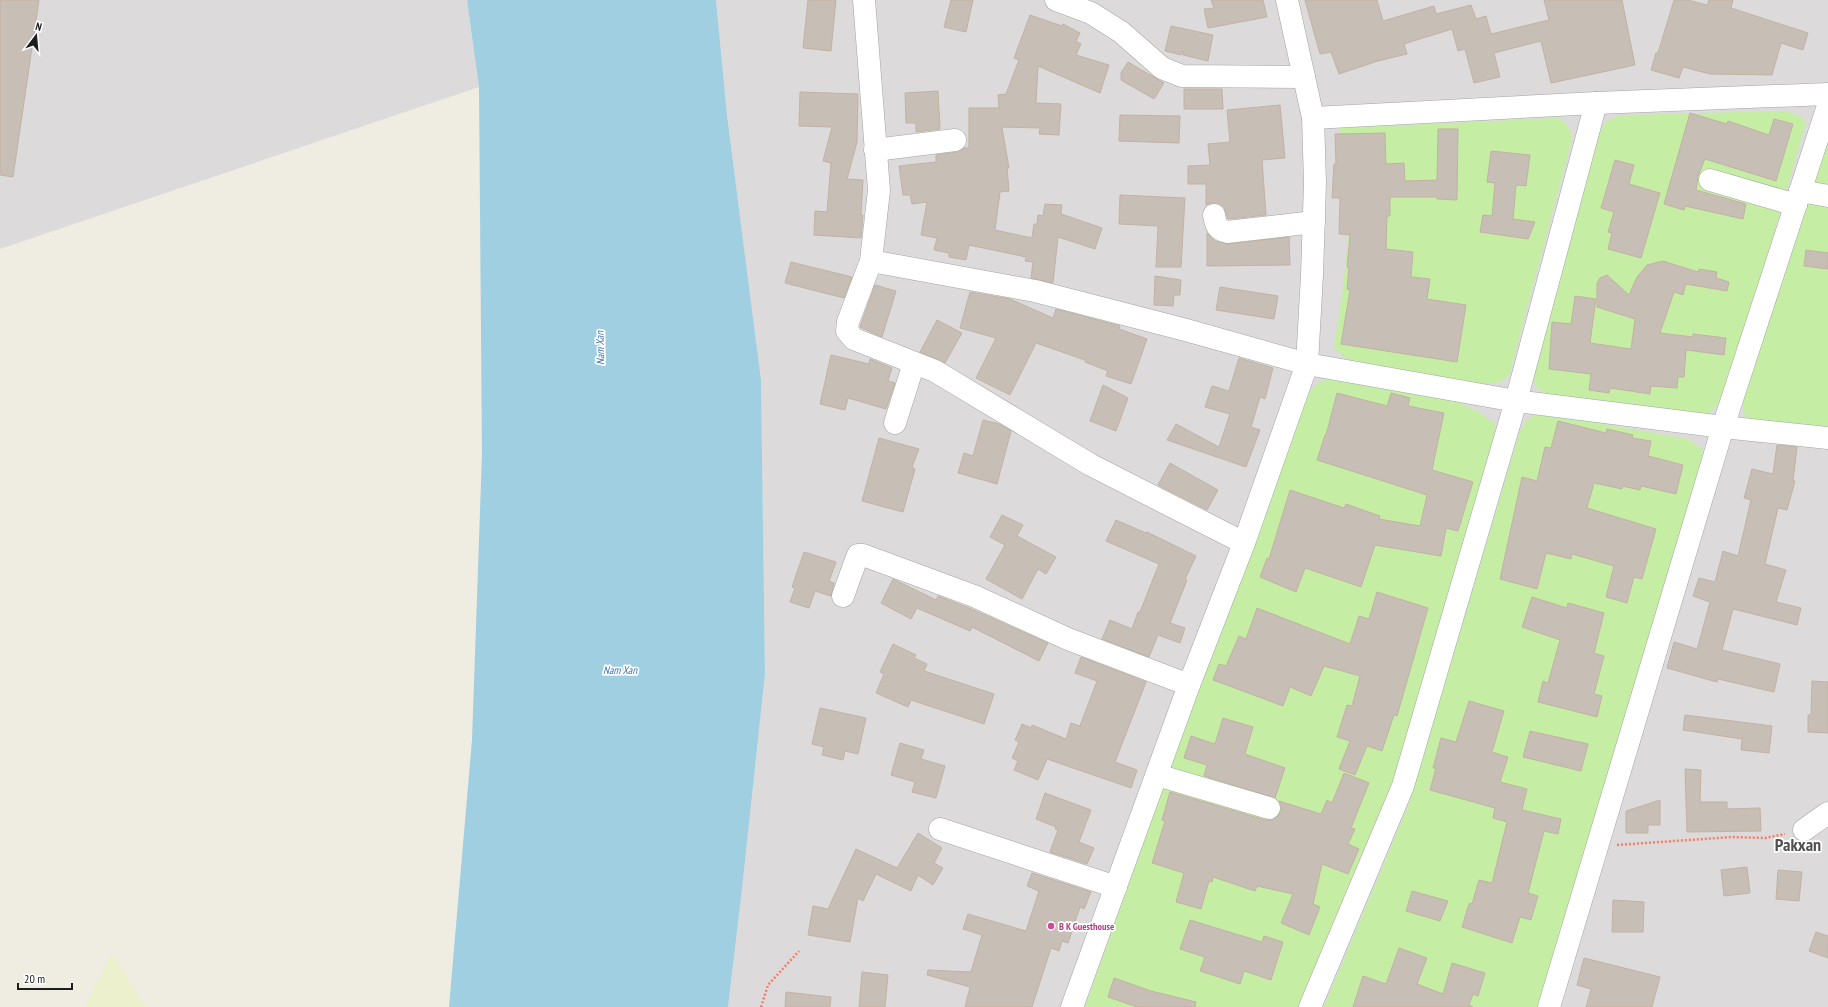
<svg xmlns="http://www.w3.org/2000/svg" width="1828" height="1007" font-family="'PT Sans Narrow',sans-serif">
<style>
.residential{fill:#dcdada}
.farmland{fill:#ecf0cc}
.grass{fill:#c5eea4}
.water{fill:#9fcfe1}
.building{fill:#c7beb5;stroke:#c2b2a4}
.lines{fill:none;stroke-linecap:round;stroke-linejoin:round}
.minor-casing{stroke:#a4a4a4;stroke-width:23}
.path{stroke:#ff7a64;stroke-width:2.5;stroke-dasharray:2 2;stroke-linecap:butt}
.minor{stroke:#fff;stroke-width:22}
.hotel-dot{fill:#d1479c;stroke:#fff;stroke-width:1.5}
.labels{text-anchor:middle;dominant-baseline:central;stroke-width:3.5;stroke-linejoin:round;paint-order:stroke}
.hotel-label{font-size:10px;font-weight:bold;fill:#b23c85;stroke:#fff;text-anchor:start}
.water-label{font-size:11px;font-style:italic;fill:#4276b4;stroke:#fff}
.town-label{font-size:18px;font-weight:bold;fill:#505050;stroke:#fff}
</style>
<rect width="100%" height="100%" fill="#efece2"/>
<!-- residential -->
<g class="residential">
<polygon points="0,0 467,0 479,87 0,249"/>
<polygon points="716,0 1828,0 1828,1007 728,1007 742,889 765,674 761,380 727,115"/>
</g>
<!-- farmland -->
<polygon class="farmland" points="112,954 146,1007 85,1007"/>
<!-- grass -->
<g class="grass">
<polygon points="1785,111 1801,116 1806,123 1727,394 1709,413 1698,416 1544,393 1536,387 1533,376 1600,133 1606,121 1622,115"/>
<path d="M 1558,118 C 1571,126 1571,129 1571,143 L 1509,376 L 1498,383 L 1484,384 L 1357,362 L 1344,357 L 1334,348 C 1343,290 1353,229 1346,170 C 1344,156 1341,142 1339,128 Z"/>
<polygon points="1828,133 1828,429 1749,420 1743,412 1744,394"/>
<polygon points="1343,378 1450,398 1479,412 1495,424 1493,458 1394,779 1298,1007 1085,1007 1208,663 1307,394 1320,381"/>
<polygon points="1540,413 1688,439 1702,449 1704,459 1539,1007 1324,1007 1409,804 1520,431 1529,418"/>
</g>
<!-- water -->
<polygon class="water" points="467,0 716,0 727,115 761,380 765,674 742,889 728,1007 449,1007 472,740 482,454 479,87"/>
<!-- building -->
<g class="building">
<polygon points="0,0 39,0 13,177 0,175"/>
<polygon points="808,0 836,0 831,51 803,48"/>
<polygon points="951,0 973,0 966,32 944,27"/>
<polygon points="1211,0 1263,0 1267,17 1208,28 1204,9 1214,8"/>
<polygon points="1305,0 1377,0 1383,21 1434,6 1436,14 1471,5 1476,19 1486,16 1491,34 1549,20 1544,0 1622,0 1635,65 1551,83 1541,41 1494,53 1500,77 1474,83 1465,49 1458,51 1452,29 1404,44 1407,54 1378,61 1339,74 1331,52 1320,54"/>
<polygon points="1674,0 1688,0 1707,5 1709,0 1733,0 1731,8 1808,33 1803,50 1781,43 1772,75 1710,74 1683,67 1679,78 1651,70 1656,53 1658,53"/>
<polygon points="1030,15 1062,26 1063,24 1080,33 1076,41 1081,44 1076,55 1109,65 1100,93 1038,66 1036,103 1061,104 1059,135 1039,134 1040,128 1002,127 1009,168 1007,168 1009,191 1000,192 995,230 1032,238 1034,224 1037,224 1038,215 1043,216 1045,204 1062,205 1061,214 1102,228 1095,249 1058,237 1053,283 1031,278 1033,262 1025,261 1026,257 969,245 966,260 949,257 949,253 934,250 937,238 921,235 927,202 912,204 910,195 903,195 899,166 936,162 936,155 957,152 964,148 969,148 969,108 999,108 998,95 1006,94 1019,60 1014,58"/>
<polygon points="1171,26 1213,35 1208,61 1183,55 1183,51 1181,55 1165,51"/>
<polygon points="1128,62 1164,83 1154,99 1121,80 1121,73"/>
<polygon points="1184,89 1222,89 1223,109 1184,109"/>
<polygon points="938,91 940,129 916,132 916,123 906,123 905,93"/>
<polygon points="800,92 858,94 857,142 847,179 863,180 861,215 863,215 861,238 814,235 815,211 827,212 831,163 823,161 832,127 799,126"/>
<polygon points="1280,105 1285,158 1262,160 1266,215 1228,219 1224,207 1218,203 1212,203 1206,205 1206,184 1188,184 1188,166 1210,165 1208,144 1230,142 1227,110"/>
<polygon points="1690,113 1727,124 1728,121 1769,135 1774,119 1793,124 1776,181 1705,159 1698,176 1696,190 1746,204 1743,219 1685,206 1684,210 1664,204"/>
<polygon points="1120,115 1180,116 1179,143 1119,141"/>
<polygon points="1438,129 1458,129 1457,200 1437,199 1437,197 1390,197 1390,216 1387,216 1386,249 1413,252 1411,277 1430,279 1427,299 1466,305 1457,362 1341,344 1350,290 1347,289 1349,267 1347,267 1350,235 1339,234 1340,198 1332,198 1334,164 1336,164 1335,134 1385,133 1386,164 1404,163 1405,181 1437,180"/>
<polygon points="1491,151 1530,155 1526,186 1516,185 1513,219 1535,222 1528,239 1480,232 1483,215 1492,216 1495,183 1487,182"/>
<polygon points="1615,160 1634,165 1629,184 1660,193 1641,258 1608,249 1612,233 1608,232 1614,212 1601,208"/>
<polygon points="1120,195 1185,198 1181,267 1156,267 1158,226 1119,224"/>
<polygon points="1207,233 1215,241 1228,244 1289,237 1290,265 1207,266"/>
<polygon points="1806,250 1828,253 1828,269 1804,266"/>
<polygon points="1663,261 1698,272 1699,269 1717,272 1716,278 1729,282 1727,291 1686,284 1683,295 1674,292 1660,333 1693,337 1693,334 1726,338 1724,355 1686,350 1684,377 1678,377 1677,388 1651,386 1650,394 1610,388 1609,393 1589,390 1591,374 1549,369 1552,322 1571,324 1575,296 1596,299 1590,343 1631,349 1635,319 1597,307 1597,283 1600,278 1607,275 1629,295 1637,277 1647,265"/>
<polygon points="791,262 852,277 844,298 785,283"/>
<polygon points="1155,276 1181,280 1180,295 1174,295 1173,306 1154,305"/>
<polygon points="875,285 896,291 882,337 860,327"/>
<polygon points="1220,287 1278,296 1274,319 1216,310"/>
<polygon points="970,292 1010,299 1053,318 1056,309 1120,326 1119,329 1147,339 1131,384 1106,376 1108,371 1085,362 1085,360 1036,343 1010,395 976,378 996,338 960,328"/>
<polygon points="937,320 962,333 945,363 920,352"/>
<polygon points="831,355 869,364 870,359 892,368 888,381 895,383 886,409 848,398 845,410 820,404"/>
<polygon points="1239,358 1273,368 1265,399 1260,397 1251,427 1260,430 1246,467 1167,440 1176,424 1219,447 1230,414 1205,407 1212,386 1229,391"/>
<polygon points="1103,385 1128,398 1116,431 1090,421"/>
<polygon points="1337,393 1387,406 1391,393 1410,398 1408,406 1444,413 1432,470 1473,482 1458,531 1446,528 1441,556 1375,545 1361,587 1305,568 1296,592 1260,577 1267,558 1269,559 1290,490 1344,508 1346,504 1380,516 1379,519 1420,526 1427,495 1317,460 1325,435 1326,435"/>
<polygon points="983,420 999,424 1011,431 997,484 958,473 964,453 973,456"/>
<polygon points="1558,421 1606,433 1607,429 1633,435 1632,438 1651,441 1648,456 1683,465 1676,494 1641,486 1640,490 1622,486 1622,489 1594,483 1587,508 1656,529 1642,579 1634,577 1627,603 1606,597 1614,566 1572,554 1571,559 1546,553 1537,589 1500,579 1522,477 1537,481 1545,447 1551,448"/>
<polygon points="879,438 919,449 912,467 915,469 903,512 862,501"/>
<polygon points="1777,445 1797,447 1793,481 1795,481 1787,510 1778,508 1765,564 1786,570 1776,602 1801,608 1797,625 1733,609 1722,650 1780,664 1774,692 1718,679 1717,682 1667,668 1674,642 1697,649 1698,646 1710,602 1693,596 1699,578 1715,582 1723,551 1738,556 1751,500 1744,498 1752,469 1773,474"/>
<polygon points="1170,463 1218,490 1207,510 1158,485"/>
<polygon points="1002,515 1023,525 1017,536 1056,557 1046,574 1038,569 1022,599 986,579 1005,545 990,537"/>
<polygon points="1116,520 1146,533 1147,532 1196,556 1185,579 1187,580 1170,623 1185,628 1180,643 1158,635 1149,657 1102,639 1110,620 1132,629 1138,612 1140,612 1159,564 1106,541"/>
<polygon points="804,552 836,562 829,581 834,583 831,596 815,591 809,608 790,602 795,588 792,587"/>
<polygon points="893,579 936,600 938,596 969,608 1048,643 1039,661 972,627 970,631 917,608 911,619 881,603"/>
<polygon points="1377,592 1428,608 1397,716 1394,715 1382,751 1367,746 1355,775 1339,769 1350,741 1337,737 1347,705 1352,706 1360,676 1324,666 1311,696 1290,687 1283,706 1213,680 1219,664 1226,666 1239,636 1246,639 1257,608 1350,644 1359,616 1369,619"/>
<polygon points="1532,597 1567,608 1568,603 1604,613 1594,653 1604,656 1594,694 1602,696 1597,717 1538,702 1543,681 1548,683 1560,640 1522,627"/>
<polygon points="893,644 916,655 914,658 927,664 924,671 994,694 984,724 911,700 908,707 876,693 884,674 880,672"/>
<polygon points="1081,657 1146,682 1115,762 1137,770 1131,788 1047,759 1038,780 1014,770 1018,761 1012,758 1019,742 1015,740 1022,724 1031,728 1032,725 1066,739 1071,723 1080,726 1097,681 1075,673"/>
<polygon points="1812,681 1828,682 1828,733 1808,732 1808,715 1811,715"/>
<polygon points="1469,701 1504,711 1492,752 1508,757 1500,782 1527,789 1522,810 1561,819 1558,834 1544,831 1528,893 1538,896 1531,920 1520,917 1512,943 1462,927 1468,907 1470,903 1472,904 1479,880 1492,883 1507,822 1493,818 1495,808 1430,790 1436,768 1433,768 1441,738 1456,742"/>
<polygon points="820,708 866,718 858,754 845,751 843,760 822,755 824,747 812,744"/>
<polygon points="1685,715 1772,726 1769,753 1741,750 1742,739 1683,730"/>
<polygon points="1223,718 1253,727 1245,754 1285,768 1275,798 1204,776 1207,765 1184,758 1191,736 1215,744"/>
<polygon points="1530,731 1588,744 1581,771 1523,757"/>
<polygon points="900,743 924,750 921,759 945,766 936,798 912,792 915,782 891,775"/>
<polygon points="1685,769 1701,770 1700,802 1727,802 1727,809 1760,808 1761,831 1687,832"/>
<polygon points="1344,773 1369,783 1351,828 1355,829 1348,844 1359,849 1348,874 1322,864 1313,904 1320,907 1309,935 1281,923 1293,894 1257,886 1255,891 1213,877 1212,882 1209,881 1201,909 1176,902 1184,873 1152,863 1165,821 1162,820 1170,792 1265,820 1272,820 1277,817 1281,812 1281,805 1279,801 1321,814 1327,800 1332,803"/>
<polygon points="1045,793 1091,810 1079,842 1094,848 1087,864 1050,852 1058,830 1055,829 1056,827 1036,819"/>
<polygon points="1660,800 1660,825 1648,825 1648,833 1626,833 1626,811"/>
<polygon points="918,833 942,848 934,863 943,868 933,885 918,875 911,891 876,874 863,901 858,898 850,942 808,935 813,906 828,909 856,849 897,868"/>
<polygon points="1747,867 1750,893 1724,896 1721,870"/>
<polygon points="1778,870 1802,872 1799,901 1776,899"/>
<polygon points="1032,873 1091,892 1084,909 1080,907 1068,943 1062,941 1059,951 1051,948 1032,1007 965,1007 970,987 927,975 928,970 971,972 982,935 963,929 968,914 1026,931 1039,891 1027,886"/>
<polygon points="1412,891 1448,901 1440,921 1406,911"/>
<polygon points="1613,900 1644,902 1643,932 1612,932"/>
<polygon points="1190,920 1262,942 1264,936 1283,942 1271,980 1244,971 1240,984 1200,971 1205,957 1180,949"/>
<polygon points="1816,932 1828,936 1828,958 1809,951"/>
<polygon points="1399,948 1427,958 1417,984 1443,994 1452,963 1485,973 1478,996 1473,994 1469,1005 1473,1007 1353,1007 1363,976 1386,984"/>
<polygon points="1584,958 1660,977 1652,1007 1586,1007 1591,989 1577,985"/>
<polygon points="862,972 888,975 885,1007 859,1007"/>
<polygon points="1114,978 1151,991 1196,1002 1195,1007 1137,1007 1108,997"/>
<polygon points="786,992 831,997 830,1007 785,1007"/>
</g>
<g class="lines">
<!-- minor casing -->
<g class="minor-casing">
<g id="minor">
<polyline points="864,0 879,190 871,261 848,322 847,331 854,339 935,371 1091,465 1244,543"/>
<polyline points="1056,0 1091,13 1121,32 1162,68 1182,76 1304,77"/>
<polyline points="1313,118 1596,103 1828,94"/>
<polyline points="875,150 955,140"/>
<polyline points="1710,180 1796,205"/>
<polyline points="1800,191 1828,196"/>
<path d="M 1214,215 C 1216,225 1216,229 1227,232 L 1314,222"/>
<polyline points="871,261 1035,291 1186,330 1307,364 1516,401 1723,427 1828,438"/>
<polyline points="895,423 914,363"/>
<polyline points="843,596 856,560 858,555 863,555 974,596 1068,639 1189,685"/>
<polyline points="1157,775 1269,808"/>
<polyline points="940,829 1116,887"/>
<polyline points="1804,830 1828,813"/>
<polyline points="1072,1007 1189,685 1244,543 1307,364 1312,275 1315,183 1313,118 1287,0"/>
<polyline points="1310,1007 1403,786 1516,401 1596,103"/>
<polyline points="1549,1007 1723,427 1828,106"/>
</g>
</g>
<!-- path -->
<g class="path">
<polyline points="1617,845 1732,837 1765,838 1785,834"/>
<polyline points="761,1007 768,985 799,951"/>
</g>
<!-- minor -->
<use href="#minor" class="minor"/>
</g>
<!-- markers -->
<circle class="hotel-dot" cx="1051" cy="926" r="4"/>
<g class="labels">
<!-- hotel labels -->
<g class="hotel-label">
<text x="1059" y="926">B K Guesthouse</text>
</g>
<!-- water labels -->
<g class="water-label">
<text transform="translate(600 348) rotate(-91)">Nam Xan</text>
<text x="620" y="670">Nam Xan</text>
</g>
<!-- town labels -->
<g class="town-label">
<text x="1798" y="844">Pakxan</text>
</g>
</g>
<!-- north arrow -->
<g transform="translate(36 36) rotate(16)" stroke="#ffffff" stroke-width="3" paint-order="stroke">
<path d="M0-3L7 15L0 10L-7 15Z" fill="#1d1d1d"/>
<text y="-6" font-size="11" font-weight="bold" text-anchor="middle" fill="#1d1d1d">N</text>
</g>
<!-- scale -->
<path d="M18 983v6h54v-6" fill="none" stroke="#1d1d1d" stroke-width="2"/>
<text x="24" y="983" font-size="12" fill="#1d1d1d" stroke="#ffffff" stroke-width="3" paint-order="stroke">20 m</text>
</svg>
